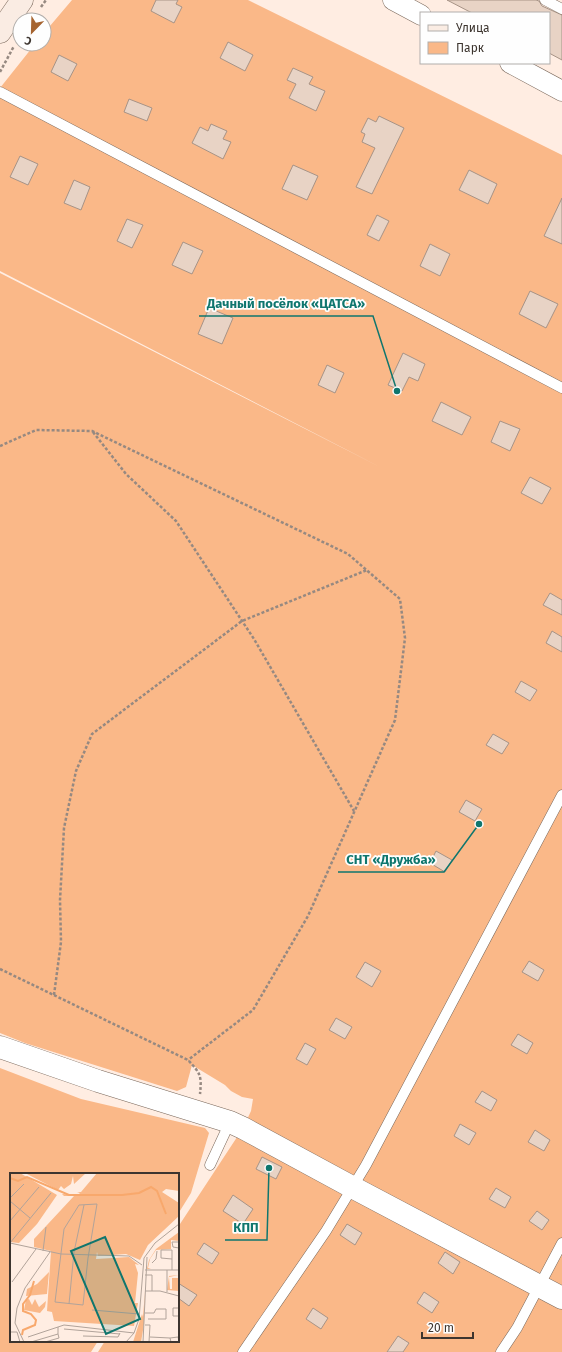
<svg xmlns="http://www.w3.org/2000/svg" width="562" height="1352" font-family="'Fira Sans',sans-serif">
<style>
.green{fill:#fab888}
.building{fill:#e8d3c5;stroke:#a79386}
.lines{fill:none;stroke-linecap:round;stroke-linejoin:round}
.service-casing{stroke:#7a685b;stroke-width:11}
.minor-casing{stroke:#7a685b;stroke-width:21}
.tertiary-casing{stroke:#7a685b;stroke-width:23}
.secondary-casing{stroke:#7a685b;stroke-width:23}
.path{stroke:#968981;stroke-width:2.5;stroke-dasharray:3 2;stroke-linecap:butt}
.service{stroke:#fff;stroke-width:10}
.minor{stroke:#fff;stroke-width:20}
.tertiary{stroke:#fff;stroke-width:22}
.secondary{stroke:#faece3;stroke-width:22}
.inset-river{fill:none;stroke:#f8a86c;stroke-width:2}
.inset-road{fill:none;stroke:#b1a39a;stroke-width:1}
.view{fill:#0f766e;fill-opacity:0.15;stroke:#0f766e;stroke-width:2}
.inset-edge{fill:none;stroke:#3d352f;stroke-width:2}
.leader{fill:none;stroke:#0f766e;stroke-width:1.5}
.callout-dot{fill:#0f766e;stroke:#fefefe;stroke-width:1.5}
.callout-label{font-size:13px;text-anchor:middle;font-weight:bold;fill:#0f766e;stroke:#fefefe;stroke-width:3.5;stroke-linejoin:round;paint-order:stroke}
</style>
<rect width="100%" height="100%" fill="#ffede2"/>
<!-- green -->
<g class="green">
<polygon points="72,0 248,0 562,155 562,1352 98,1352 105,1341 178,1341 178,1227 243,1128 251,1111 253,1099 242,1097 231,1091 225,1085 192,1065 186,1087 177,1091 25,1043 0,1033 0,273 382,468 0,271 0,88 35,44 44,44 44,33"/>
<polygon points="0,1068 81,1099 205,1128 209,1133 191,1193 178,1214 178,1174 11,1174 11,1341 98,1341 91,1352 0,1352"/>
</g>
<!-- building -->
<g class="building">
<polygon points="156,0 178,0 176,4 182,7 174,23 151,11"/>
<polygon points="447,0 536,0 539,1 542,6 562,15 562,60 549,53 549,13 472,13"/>
<polygon points="228,42 253,55 245,71 220,58"/>
<polygon points="59,55 77,64 68,81 51,72"/>
<polygon points="293,68 313,77 309,84 325,91 316,111 289,98 296,84 287,80"/>
<polygon points="129,99 152,108 147,121 124,112"/>
<polygon points="379,116 404,128 372,194 356,187 375,148 362,142 365,134 361,132 368,118 376,122"/>
<polygon points="211,124 227,131 223,139 231,142 223,159 192,143 200,127 208,131"/>
<polygon points="20,156 38,164 28,185 10,177"/>
<polygon points="293,165 318,176 307,200 282,189"/>
<polygon points="469,170 497,184 488,204 459,190"/>
<polygon points="74,180 90,187 81,210 64,203"/>
<polygon points="562,198 562,244 544,236"/>
<polygon points="377,215 389,221 379,241 367,235"/>
<polygon points="127,219 143,225 132,248 117,241"/>
<polygon points="183,242 203,251 192,274 172,265"/>
<polygon points="430,244 450,254 440,276 420,266"/>
<polygon points="530,291 558,304 546,328 519,314"/>
<polygon points="209,308 233,318 222,344 198,334"/>
<polygon points="403,353 425,364 418,381 409,377 402,391 388,385"/>
<polygon points="327,365 344,373 335,393 318,385"/>
<polygon points="441,402 471,417 462,435 432,421"/>
<polygon points="500,421 520,429 510,451 491,442"/>
<polygon points="530,477 551,488 542,504 521,493"/>
<polygon points="550,593 562,600 562,615 543,605"/>
<polygon points="552,631 562,637 562,652 546,643"/>
<polygon points="521,681 537,690 530,701 515,692"/>
<polygon points="493,734 509,743 502,754 486,745"/>
<polygon points="466,800 482,809 475,821 459,812"/>
<polygon points="436,851 452,860 445,872 430,863"/>
<polygon points="529,961 544,970 538,981 522,972"/>
<polygon points="365,962 381,971 372,987 356,977"/>
<polygon points="336,1018 352,1027 345,1039 329,1030"/>
<polygon points="518,1034 533,1043 527,1054 511,1045"/>
<polygon points="305,1043 316,1049 307,1065 296,1059"/>
<polygon points="482,1091 497,1100 491,1111 475,1102"/>
<polygon points="460,1124 476,1133 469,1145 454,1136"/>
<polygon points="535,1130 550,1140 544,1151 528,1142"/>
<polygon points="262,1157 282,1167 276,1179 256,1169"/>
<polygon points="496,1188 511,1197 505,1208 489,1199"/>
<polygon points="233,1195 253,1209 243,1224 223,1211"/>
<polygon points="537,1211 549,1220 542,1230 529,1221"/>
<polygon points="347,1224 362,1233 355,1245 340,1235"/>
<polygon points="204,1243 219,1253 212,1264 197,1254"/>
<polygon points="445,1252 460,1262 453,1274 438,1263"/>
<polygon points="178,1283 197,1295 189,1306 178,1298"/>
<polygon points="424,1292 439,1302 432,1313 417,1303"/>
<polygon points="313,1308 328,1318 321,1329 306,1319"/>
<polygon points="398,1336 409,1343 403,1352 387,1352"/>
</g>
<g class="lines">
<!-- service casing -->
<g class="service-casing">
<g id="service">
<polyline points="545,0 562,9"/>
<polyline points="0,92 562,388"/>
<polyline points="210,1165 230,1122"/>
<polyline points="243,1352 326,1231 366,1165 562,795"/>
<polyline points="501,1352 517,1328 562,1243"/>
</g>
</g>
<!-- minor casing -->
<g class="minor-casing">
<g id="minor">
<polyline points="393,0 421,15"/>
<polyline points="510,63 562,91"/>
</g>
</g>
<!-- tertiary casing -->
<g class="tertiary-casing">
<polyline id="tertiary" points="0,1047 98,1081 230,1122 243,1128 352,1187 562,1298"/>
</g>
<!-- secondary casing -->
<g class="secondary-casing">
<polyline id="secondary" points="0,32 22,0"/>
</g>
<!-- path -->
<g class="path">
<polyline points="41,7 46,0"/>
<polyline points="0,72 14,46"/>
<polyline points="93,432 126,474 176,521 254,639 354,811"/>
<polyline points="0,446 36,430 92,431 348,554 400,599 405,638 395,720 308,916 253,1010 188,1060"/>
<path d="M 0,969 L 188,1060 C 200,1073 202,1075 200,1094"/>
<polyline points="54,995 61,942 60,900 64,828 76,771 92,734 242,621 367,570"/>
</g>
<!-- service -->
<use href="#service" class="service"/>
<!-- minor -->
<use href="#minor" class="minor"/>
<!-- tertiary -->
<use href="#tertiary" class="tertiary"/>
<!-- secondary -->
<use href="#secondary" class="secondary"/>
</g>
<!-- overview -->
<g transform="translate(10 1173)">
<rect width="169" height="169" fill="#ffede2"/>
<path d="M 0,0 L 10,0 L 47,22 L 27,51 L 9,70 L 0,69 ZM 15,0 L 76,0 L 64,11 L 63,3 L 61,11 L 54,16 L 51,13 L 48,17 ZM 87,0 L 169,0 L 169,18 L 156,16 L 152,19 L 169,30 L 169,43 L 138,72 L 130,87 L 116,81 L 88,83 L 87,79 L 86,86 L 119,84 L 129,92 L 125,91 L 128,100 L 125,130 L 128,130 L 124,153 L 44,148 L 42,139 L 37,138 L 41,78 L 24,74 L 24,66 L 64,23 L 54,23 L 52,21 L 68,22 L 70,20 L 67,19 L 71,19 ZM 169,59 L 169,68 L 161,67 L 161,76 L 146,77 L 140,86 L 138,95 L 141,96 L 137,96 L 139,87 L 146,76 ZM 39,99 L 37,121 L 16,123 L 17,116 L 27,111 ZM 169,102 L 159,104 L 160,116 L 162,116 L 162,105 L 168,105 L 169,118 L 157,117 L 159,103 ZM 135,118 L 134,151 L 131,169 L 123,169 L 132,141 L 133,144 ZM 19,126 L 22,132 L 25,126 L 29,134 L 36,128 L 35,134 L 30,140 L 14,137 L 16,127 Z" fill="#fab888"/>
<path class="inset-river" d="M 0,5 L 8,8 L 17,4 L 59,22 L 112,22 L 129,20 L 141,14 L 147,18 L 156,41M 12,162 L 13,157 L 25,152 L 26,147 L 21,141 L 13,138 L 13,131 L 20,122 L 24,108"/>
<path class="inset-road" d="M 0,25 L 14,11M 0,28 L 20,45M 87,31 L 78,85 L 73,132 L 45,129 L 54,56 L 69,32 ZM 0,48 L 29,14M 169,69 L 162,69 L 163,74 L 169,75M 0,70 L 51,81 L 119,83 L 132,92M 0,70 L 41,20M 33,78 L 36,54M 142,90 L 146,86 L 147,78M 135,97 L 169,97M 157,97 L 157,119M 162,97 L 162,77 L 151,77 L 151,85 L 162,86M 135,102 L 142,102 L 142,118M 2,109 L 26,76M 135,118 L 150,118 L 169,123M 59,131 L 64,79 L 74,32M 169,135 L 163,135 L 163,143 L 169,143M 82,137 L 129,141M 135,140 L 144,140 L 146,136 L 156,136 L 156,146 L 138,146M 135,152 L 140,152 L 139,169M 54,156 L 110,161M 0,159 L 7,159 L 10,169M 73,163 L 108,164 L 110,160M 18,164 L 48,154M 140,164 L 160,165 L 161,169M 160,165 L 168,164 L 169,168M 14,169 L 5,150 L 7,135 L 15,115 L 40,79M 21,169 L 48,161 L 48,154 L 54,152 L 124,160M 35,169 L 49,165 L 48,161M 116,169 L 124,160 L 129,146 L 134,85 L 145,70 L 169,51M 133,169 L 137,84"/>
<path class="view" d="M 95,64 L 130,146 L 96,161 L 61,78 Z"/>
<rect width="169" height="169" class="inset-edge"/>
</g>
<!-- callouts -->
<path class="leader" d="M397 391L373 316H199M479 824L444 872H338M269 1168L267 1240H225"/>
<g class="callout-dot">
<circle cx="397" cy="391" r="4"/>
<circle cx="479" cy="824" r="4"/>
<circle cx="269" cy="1168" r="4"/>
</g>
<g class="callout-label">
<text x="286" y="308">Дачный посёлок «ЦАТСА»</text>
<text x="391" y="864">СНТ «Дружба»</text>
<text x="246" y="1232">КПП</text>
</g>
<!-- legend -->
<rect x="420" y="12" width="130" height="52" fill="#fefefe" stroke="#b1aeab"/>
<rect x="428" y="25" width="20" height="6" fill="#faece3" stroke="#b1aeab"/>
<text x="456" y="32" font-size="12" fill="#3d352f">Улица</text>
<rect x="428" y="42" width="20" height="12" fill="#fab888" stroke="#b1aeab"/>
<text x="456" y="52" font-size="12" fill="#3d352f">Парк</text>
<!-- north arrow -->
<g transform="translate(32 32) rotate(203)"><circle r="19" fill="#fefefe" stroke="#b1aeab"/>
<path d="M0-3L7 15L0 10L-7 15Z" fill="#a66430"/>
<text y="-6" font-size="11" font-weight="bold" text-anchor="middle" fill="#3d352f">С</text>
</g>
<!-- scale -->
<path d="M422 1332v6h51v-6" fill="none" stroke="#3d352f" stroke-width="2"/>
<text x="428" y="1332" font-size="12" fill="#3d352f" stroke="#fefefe" stroke-width="3" paint-order="stroke">20 m</text>
</svg>
